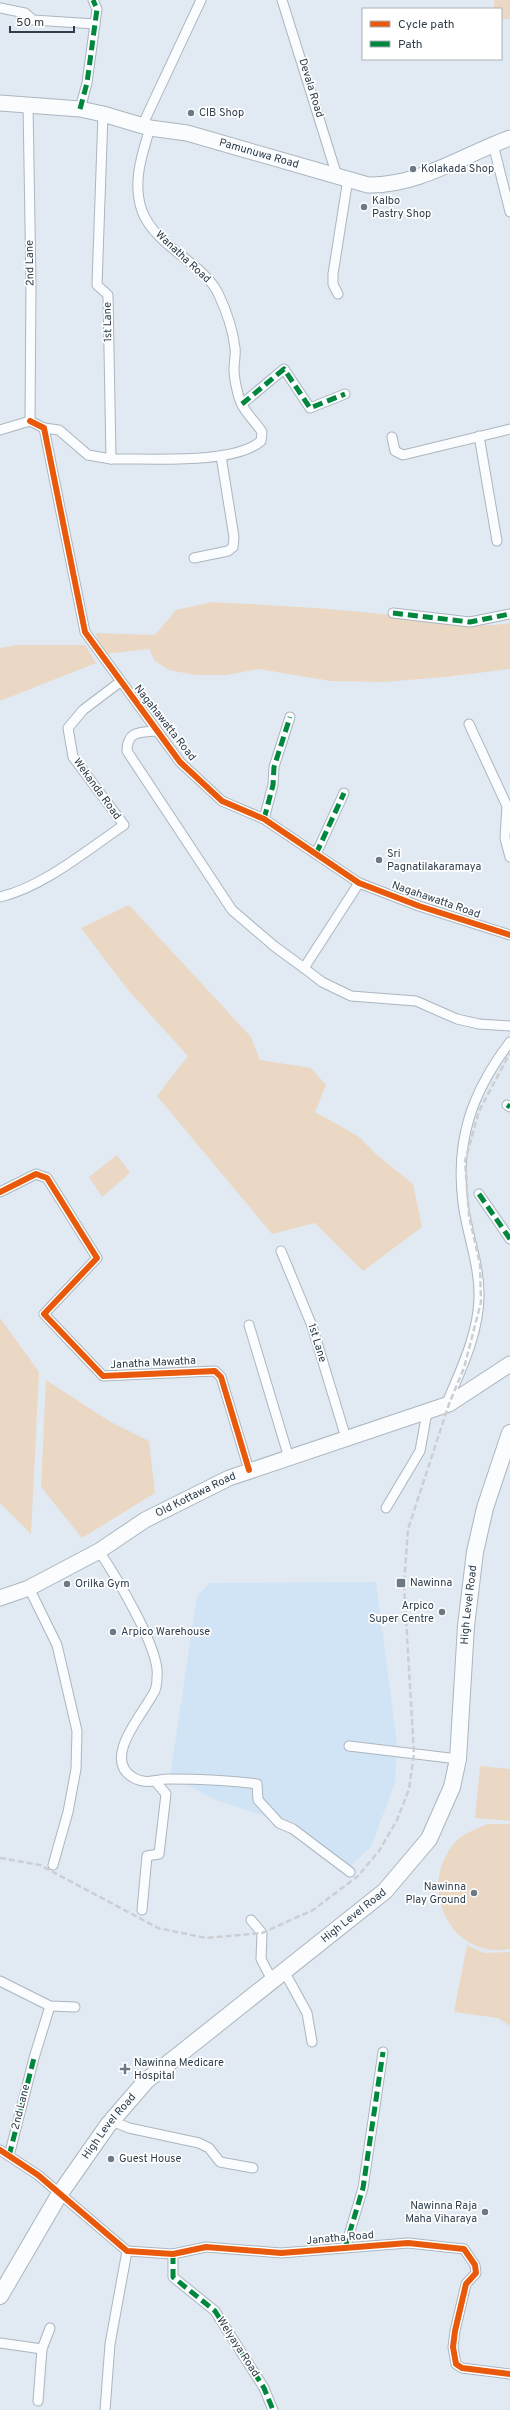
<svg xmlns="http://www.w3.org/2000/svg" width="510" height="2410" font-family="Overpass,sans-serif">
<style>
.built{fill:#d1e4f5}
.green{fill:#ead8c5}
.lines{fill:none;stroke-linecap:round;stroke-linejoin:round}
.minor-casing{stroke:#abb6c0;stroke-width:11}
.primary-casing{stroke:#abb6c0;stroke-width:17}
.trunk-casing{stroke:#abb6c0;stroke-width:18}
.minor{stroke:#fafcfd;stroke-width:9}
.primary{stroke:#fafcfd;stroke-width:15}
.trunk{stroke:#fafcfd;stroke-width:16}
.rail{stroke:#cccfd2;stroke-width:2.5;stroke-dasharray:6 3;stroke-linecap:butt}
.quiet{stroke:#00873e;stroke-width:5;stroke-dasharray:10 5;stroke-linecap:butt}
.cycleway-casing{stroke:#fff;stroke-width:8}
.cycleway{stroke:#e8590c;stroke-width:6}
.poi-dot{fill:#6d7a86;stroke:#fff;stroke-width:1.5}
.labels{text-anchor:middle;dominant-baseline:central;stroke-width:3.5;stroke-linejoin:round;paint-order:stroke}
.street-label{font-size:11px;fill:#2e3d4c;stroke:#fff}
.poi-label{font-size:11px;fill:#2e3d4c;stroke:#fff;text-anchor:start}
</style>
<rect width="100%" height="100%" fill="#e1eaf2"/>
<!-- built -->
<polygon class="built" points="376,1582 397,1743 395,1783 371,1847 348,1868 286,1823 215,1800 170,1776 197,1596 210,1583"/>
<!-- green -->
<g class="green">
<polygon points="494,0 510,0 510,19 501,19 501,9 494,9"/>
<path d="M 212,602 C 269,605 326,608 383,614 C 425,619 467,630 510,623 L 510,669 L 445,677 L 384,682 L 331,681 L 259,669 L 227,675 L 195,675 L 169,670 L 155,661 L 149,649 L 105,654 L 95,633 L 155,635 L 176,610 Z"/>
<polygon points="16,645 85,645 96,663 0,701 0,648"/>
<polygon points="129,905 251,1037 260,1060 311,1068 326,1085 315,1112 358,1136 376,1154 413,1184 422,1227 363,1271 315,1223 272,1234 157,1096 188,1056 128,990 81,928"/>
<polygon points="117,1155 130,1173 102,1197 89,1177"/>
<polygon points="0,1318 39,1372 31,1534 0,1503"/>
<polygon points="46,1380 109,1421 149,1441 155,1493 82,1538 41,1487"/>
<polygon points="480,1766 510,1769 510,1821 475,1818"/>
<path d="M 488,1824 L 510,1824 L 510,1949 C 452,1960 418,1890 452,1846 C 461,1834 475,1829 488,1824 Z"/>
<polygon points="467,1945 484,1953 510,1952 510,2026 498,2018 454,2012"/>
</g>
<g class="lines">
<!-- minor casing -->
<g class="minor-casing">
<g id="minor">
<polyline points="282,0 337,176"/>
<polyline points="0,8 25,13 33,20 95,24"/>
<polyline points="28,104 31,284 30,421"/>
<polyline points="80,109 87,83 97,9 93,0"/>
<polyline points="142,126 201,0"/>
<polyline points="493,144 510,212"/>
<polyline points="338,294 333,284 333,274 348,179"/>
<polyline points="242,404 284,369 310,408 345,394"/>
<polyline points="30,421 44,428 85,632 180,762 222,801 264,819 359,883 419,906 510,935"/>
<polyline points="44,428 59,430 88,455 111,459 108,295 97,285 103,114"/>
<polyline points="0,430 30,421"/>
<polyline points="479,436 497,541"/>
<polyline points="392,437 395,451 403,455 510,429"/>
<path d="M 111,459 C 149,458 233,465 261,441 L 262,432 C 256,423 247,414 242,405 C 238,397 234,379 234,369 C 234,362 236,355 235,348 C 233,330 226,310 218,293 C 202,262 156,247 142,211 C 132,182 142,155 150,128"/>
<polyline points="194,558 228,551 233,547 234,537 221,456"/>
<polyline points="393,613 470,622 510,614"/>
<polyline points="469,724 507,806 505,838 510,857"/>
<path d="M 157,731 C 140,732 127,731 127,751 L 232,910 L 274,946 L 304,968"/>
<polyline points="264,819 273,785 274,767 290,717"/>
<polyline points="316,854 344,793"/>
<polyline points="359,883 304,968 322,982 351,996 416,1001 457,1019 479,1024 510,1026"/>
<path d="M 0,897 C 43,887 87,850 124,825 L 73,757 L 68,728 L 83,710 L 120,682"/>
<polyline points="507,1105 510,1107"/>
<polyline points="0,1192 36,1174 47,1178 97,1258 44,1314 103,1376 215,1371 221,1377 249,1470"/>
<polyline points="479,1194 510,1239"/>
<polyline points="281,1251 312,1326 346,1438"/>
<polyline points="249,1325 289,1458"/>
<path d="M 446,1405 C 460,1371 478,1336 479,1298 C 480,1265 467,1235 463,1203 C 455,1140 472,1092 510,1042"/>
<polyline points="386,1508 420,1451 427,1412"/>
<path d="M 99,1551 C 115,1575 161,1650 157,1677 C 157,1682 156,1690 153,1694 C 142,1715 101,1760 134,1778 C 147,1785 157,1779 169,1779 C 199,1779 228,1780 257,1784 L 258,1800 L 279,1823 L 293,1829 L 350,1872"/>
<polyline points="29,1588 57,1645 77,1731 76,1769 68,1812 53,1865"/>
<polyline points="349,1746 458,1759"/>
<polyline points="142,1910 147,1856 159,1854 166,1794 156,1782"/>
<polyline points="251,1920 262,1933 261,1959 272,1980"/>
<polyline points="284,1971 307,2013 312,2042"/>
<polyline points="0,1981 50,2006 75,2007"/>
<polyline points="112,2121 129,2128 199,2143 209,2148 220,2162 253,2168"/>
<polyline points="0,2150 38,2175 127,2251 173,2254 206,2247 281,2253 408,2243 464,2249 475,2265 476,2273 466,2284 455,2331 453,2347 456,2364 462,2368 510,2374"/>
<polyline points="9,2156 34,2058 50,2006"/>
<polyline points="345,2248 363,2188 383,2052"/>
<polyline points="173,2254 173,2277 215,2311 264,2388 273,2410"/>
<polyline points="0,2343 42,2349"/>
<polyline points="38,2401 42,2349 50,2328"/>
<polyline points="105,2410 110,2344 127,2251"/>
</g>
</g>
<!-- primary casing -->
<g class="primary-casing">
<g id="primary">
<path id="s1" d="M 0,103 L 80,109 L 103,114 L 150,128 L 187,133 L 368,185 C 419,186 463,155 510,138"/>
<path id="s2" d="M 0,1598 L 29,1588 L 99,1551 L 145,1520 L 229,1478 L 449,1404 L 510,1364"/>
</g>
</g>
<!-- trunk casing -->
<g class="trunk-casing">
<g id="trunk">
<path id="s3" d="M 0,2296 L 59,2195 L 108,2125 L 146,2081 L 385,1891 L 429,1839 L 452,1787 L 458,1759 L 466,1626 L 475,1552 L 485,1508 L 510,1433"/>
</g>
</g>
<!-- minor -->
<use href="#minor" class="minor"/>
<!-- primary -->
<use href="#primary" class="primary"/>
<!-- trunk -->
<use href="#trunk" class="trunk"/>
<!-- rail -->
<polyline class="rail" points="0,1858 40,1865 158,1928 206,1938 262,1933 313,1910 358,1876 379,1851 397,1820 409,1789 414,1754 404,1585 408,1529 449,1404 464,1368 481,1302 480,1264 469,1216 465,1161 479,1111 510,1053"/>
<!-- quiet -->
<g class="quiet">
<polyline points="80,109 87,83 97,9 93,0"/>
<polyline points="242,404 284,369 310,408 345,394"/>
<polyline points="393,613 470,622 510,614"/>
<polyline points="264,819 273,785 274,767 290,717"/>
<polyline points="316,854 344,793"/>
<polyline points="507,1105 510,1107"/>
<polyline points="479,1194 510,1239"/>
<polyline points="9,2156 34,2058"/>
<polyline points="345,2248 363,2188 383,2052"/>
<polyline points="173,2254 173,2277 215,2311 264,2388 273,2410"/>
</g>
<!-- cycleway casing -->
<g class="cycleway-casing">
<g id="cycleway">
<polyline points="30,421 44,428 85,632 180,762 222,801 264,819 359,883 419,906 510,935"/>
<polyline points="0,1192 36,1174 47,1178 97,1258 44,1314 103,1376 215,1371 221,1377 249,1470"/>
<polyline points="0,2150 38,2175 127,2251 173,2254 206,2247 281,2253 408,2243 464,2249 475,2265 476,2273 466,2284 455,2331 453,2347 456,2364 462,2368 510,2374"/>
</g>
</g>
<!-- cycleway -->
<use href="#cycleway" class="cycleway"/>
</g>
<!-- markers -->
<g class="poi-dot">
<circle cx="191" cy="113" r="4"/>
<circle cx="413" cy="169" r="4"/>
<circle cx="364" cy="207" r="4"/>
<circle cx="379" cy="860" r="4"/>
<rect x="396" y="1578" width="10" height="10" rx="2"/>
<circle cx="67" cy="1584" r="4"/>
<circle cx="442" cy="1612" r="4"/>
<circle cx="113" cy="1632" r="4"/>
<circle cx="474" cy="1893" r="4"/>
<path d="M123 2063h4v4h4v4h-4v4h-4v-4h-4v-4h4z"/>
<circle cx="111" cy="2159" r="4"/>
<circle cx="485" cy="2212" r="4"/>
</g>
<g class="labels">
<!-- street labels -->
<g class="street-label">
<text transform="translate(311 88) rotate(73)">Devala Road</text>
<text stroke="none"><textPath href="#s1" startOffset="265">Pamunuwa Road</textPath></text>
<text transform="translate(183 257) rotate(43)">Wanatha Road</text>
<text transform="translate(30 263) rotate(-91)">2nd Lane</text>
<text transform="translate(108 322) rotate(-91)">1st Lane</text>
<text transform="translate(165 723) rotate(52)">Nagahawatta Road</text>
<text transform="translate(97 789) rotate(54)">Wekanda Road</text>
<text transform="translate(436 900) rotate(19)">Nagahawatta Road</text>
<text transform="translate(317 1343) rotate(73)">1st Lane</text>
<text transform="translate(153 1363) rotate(-3)">Janatha Mawatha</text>
<text stroke="none"><textPath href="#s2" startOffset="222">Old Kottawa Road</textPath></text>
<text stroke="none"><textPath href="#s3" startOffset="874">High Level Road</textPath></text>
<text stroke="none"><textPath href="#s3" startOffset="526">High Level Road</textPath></text>
<text transform="translate(21 2107) rotate(-76)">2nd Lane</text>
<text stroke="none"><textPath href="#s3" startOffset="202">High Level Road</textPath></text>
<text transform="translate(340 2238) rotate(-5)">Janatha Road</text>
<text transform="translate(238 2347) rotate(57)">Welyaya Road</text>
</g>
<!-- poi labels -->
<g class="poi-label">
<text x="199" y="113">CIB Shop</text>
<text x="421" y="169">Kolakada Shop</text>
<text x="372" y="201">Kalbo<tspan x="372" dy="13">Pastry Shop</tspan></text>
<text x="387" y="854">Sri<tspan x="387" dy="13">Pagnatilakaramaya</tspan></text>
<text x="410" y="1583">Nawinna</text>
<text x="75" y="1584">Orilka Gym</text>
<text x="434" y="1606" text-anchor="end">Arpico<tspan x="434" dy="13">Super Centre</tspan></text>
<text x="121" y="1632">Arpico Warehouse</text>
<text x="466" y="1887" text-anchor="end">Nawinna<tspan x="466" dy="13">Play Ground</tspan></text>
<text x="134" y="2063">Nawinna Medicare<tspan x="134" dy="13">Hospital</tspan></text>
<text x="119" y="2159">Guest House</text>
<text x="477" y="2206" text-anchor="end">Nawinna Raja<tspan x="477" dy="13">Maha Viharaya</tspan></text>
</g>
</g>
<!-- legend -->
<rect x="362" y="8" width="140" height="52" fill="#ffffff" stroke="#abb1b7"/>
<rect x="370" y="21" width="20" height="6" fill="#e8590c" stroke="#abb1b7"/>
<text x="398" y="28" font-size="12" fill="#2e3d4c">Cycle path</text>
<rect x="370" y="41" width="20" height="6" fill="#00873e" stroke="#abb1b7"/>
<text x="398" y="48" font-size="12" fill="#2e3d4c">Path</text>
<!-- scale -->
<path d="M10 26v6h64v-6" fill="none" stroke="#2e3d4c" stroke-width="2"/>
<text x="16" y="26" font-size="12" fill="#2e3d4c" stroke="#ffffff" stroke-width="3" paint-order="stroke">50 m</text>
</svg>
